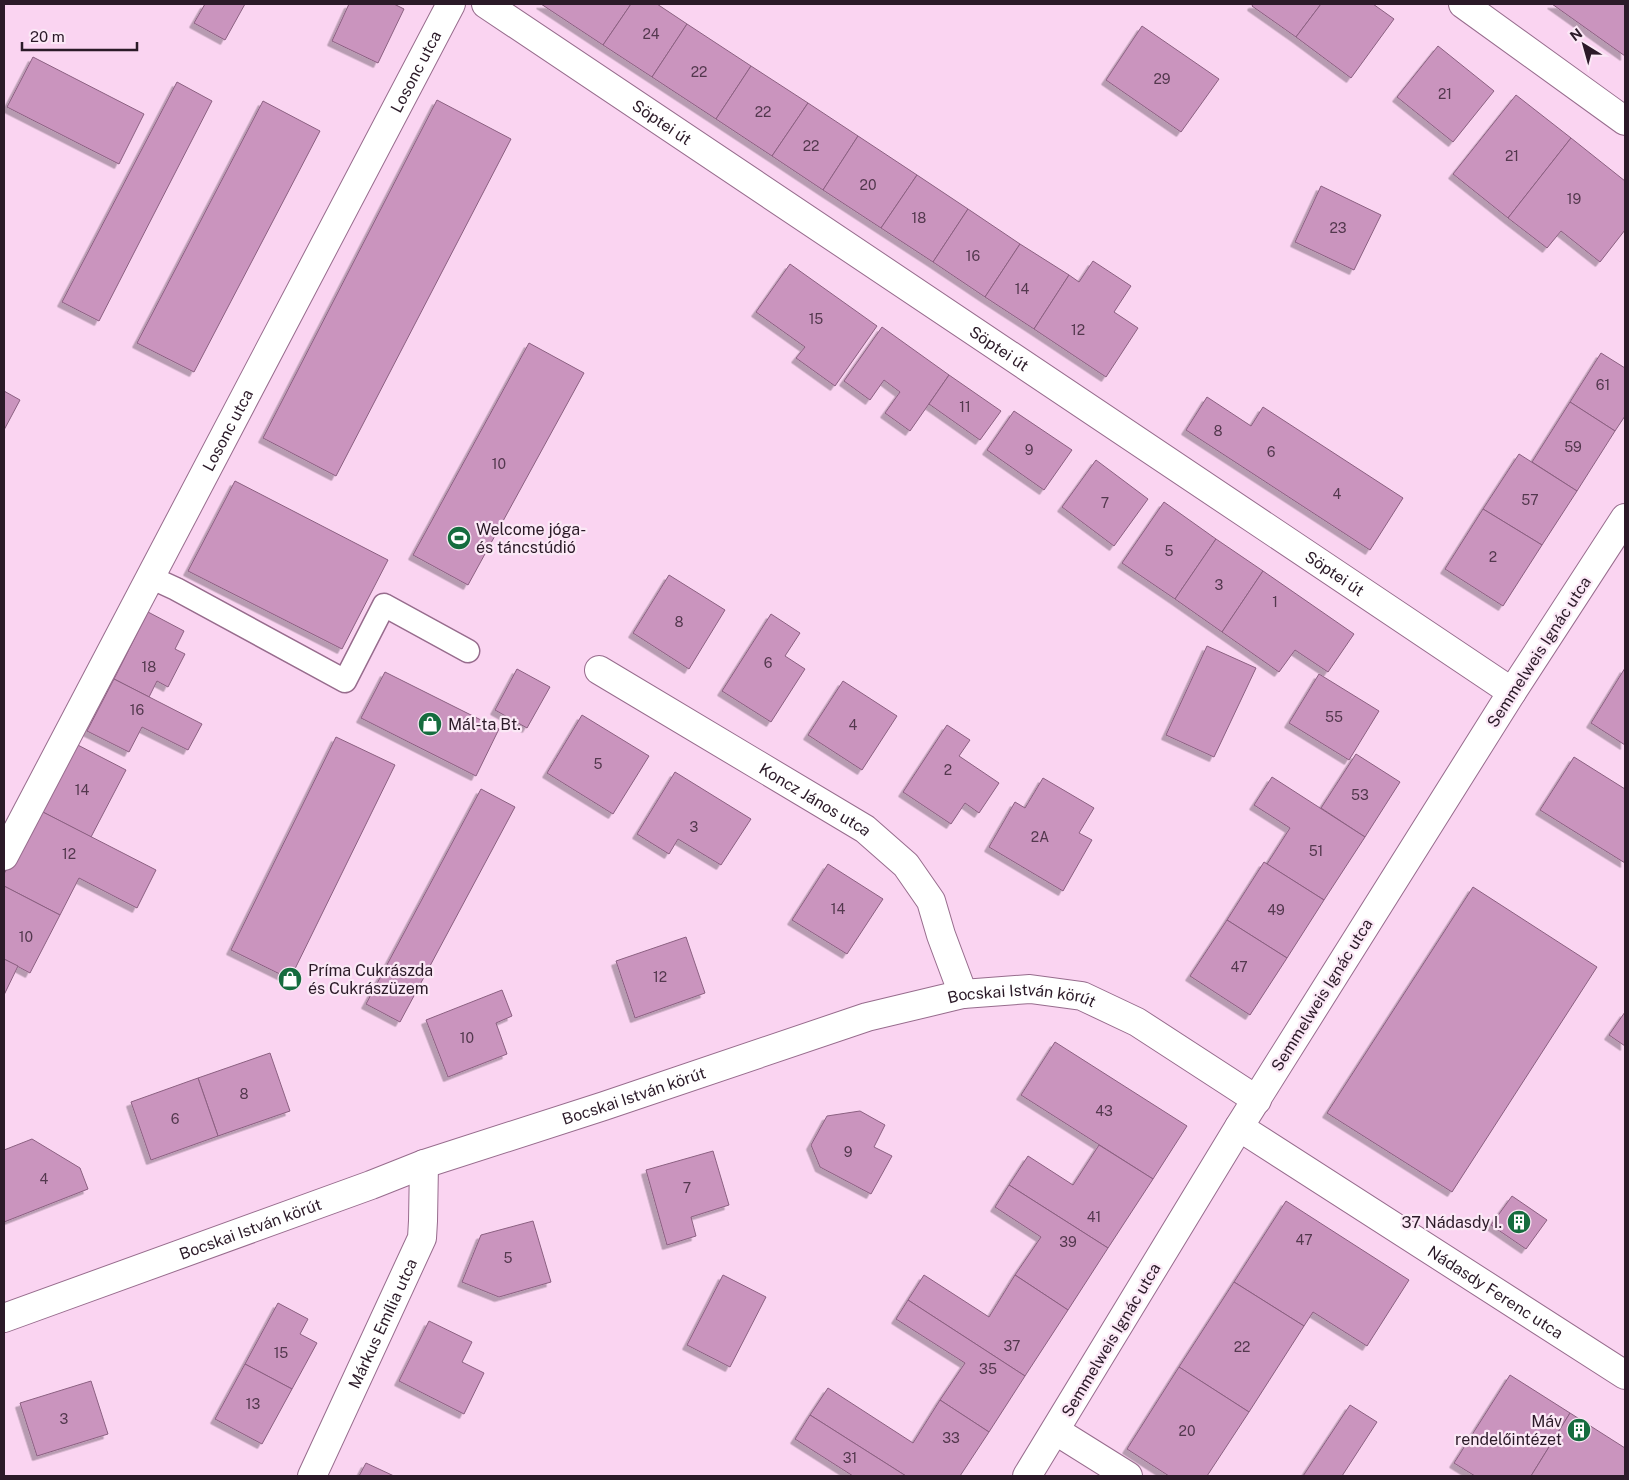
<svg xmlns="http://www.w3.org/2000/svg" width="1629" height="1480" font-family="'Public Sans',sans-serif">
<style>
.building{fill:#ca94be;stroke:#8b6081;filter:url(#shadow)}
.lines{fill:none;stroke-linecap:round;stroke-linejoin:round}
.lane-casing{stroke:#976c8d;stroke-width:25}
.street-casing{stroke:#976c8d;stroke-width:30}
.secondary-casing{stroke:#976c8d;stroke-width:30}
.lane{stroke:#fff;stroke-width:22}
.street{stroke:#fff;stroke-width:28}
.secondary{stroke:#fff;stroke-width:28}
.labels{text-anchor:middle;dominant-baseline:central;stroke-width:4.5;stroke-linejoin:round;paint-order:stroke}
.number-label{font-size:14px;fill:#53384e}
.street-label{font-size:16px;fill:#2b1a28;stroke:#fbe8f6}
.poi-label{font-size:16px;fill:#2b1a28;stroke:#fbe8f6;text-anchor:start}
</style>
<defs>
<filter id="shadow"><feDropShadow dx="-4.5" dy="4.5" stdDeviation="0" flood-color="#0004"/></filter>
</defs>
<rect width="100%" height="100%" fill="#fad4f1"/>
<!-- building -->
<g class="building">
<polygon points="205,4 245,4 225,40 194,23"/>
<polygon points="349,4 394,4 404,9 378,63 332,41"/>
<polygon points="541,4 631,4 603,45"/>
<polygon points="631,4 657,4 687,24 652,77 603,45"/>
<polygon points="1253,4 1321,4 1296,37 1252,6"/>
<polygon points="1321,4 1373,4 1394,19 1351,78 1296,37"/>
<polygon points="1552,4 1625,4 1625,56"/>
<polygon points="687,24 751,66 716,119 652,77"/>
<polygon points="1142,26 1219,79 1181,132 1106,80"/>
<polygon points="1438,46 1494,91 1453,142 1397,97"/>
<polygon points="33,57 144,114 119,164 7,107"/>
<polygon points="751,66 808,103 772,156 716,119"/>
<polygon points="177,82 212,101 99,321 62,302"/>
<polygon points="1516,95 1571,138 1508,218 1453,174"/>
<polygon points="437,100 511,139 336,476 263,438"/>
<polygon points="263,101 320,131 194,372 137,343"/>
<polygon points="808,103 858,136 823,190 772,156"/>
<polygon points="858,136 917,175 881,228 823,190"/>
<polygon points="1571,138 1625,181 1625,230 1600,262 1561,231 1547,248 1508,218"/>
<polygon points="917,175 968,209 933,262 881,228"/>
<polygon points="1321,186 1381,215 1354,270 1295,242"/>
<polygon points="968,209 1020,244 985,297 933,262"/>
<polygon points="1020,244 1069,275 1034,329 985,297"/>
<polygon points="1093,261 1131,286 1114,312 1138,328 1106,377 1034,329 1069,275 1079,282"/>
<polygon points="790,264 877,326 835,386 796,358 805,347 756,312"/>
<polygon points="882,327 949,375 910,431 885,413 900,392 884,380 870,400 844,381"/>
<polygon points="529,343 584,373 468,585 413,555"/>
<polygon points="1601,353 1625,368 1625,416 1615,431 1570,402"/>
<polygon points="949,375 1001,411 980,440 929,404"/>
<polygon points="4,391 20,400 4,430"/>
<polygon points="1207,397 1251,426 1263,407 1403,498 1370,550 1186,430"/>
<polygon points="1570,402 1615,431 1577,491 1532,462"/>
<polygon points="1014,411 1072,450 1044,490 987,450"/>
<polygon points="1519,454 1577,491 1542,545 1483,509"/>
<polygon points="1096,460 1148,499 1114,546 1062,507"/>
<polygon points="235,481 388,560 342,649 188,571"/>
<polygon points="1164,502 1216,539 1175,599 1122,563"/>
<polygon points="1483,509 1542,545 1503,606 1445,569"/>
<polygon points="1216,539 1263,571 1222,632 1175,599"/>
<polygon points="1263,571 1354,634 1328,672 1295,650 1279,672 1222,632"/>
<polygon points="669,575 725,610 689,669 633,633"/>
<polygon points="148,612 184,631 175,649 185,654 168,687 157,681 149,697 114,679"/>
<polygon points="771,614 800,633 785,656 805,669 771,722 722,691"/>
<polygon points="1207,646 1256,668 1214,757 1166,735"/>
<polygon points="1625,668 1625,745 1591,723"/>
<polygon points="517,669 550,687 527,728 495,710"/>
<polygon points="385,672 499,729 476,776 361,718"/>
<polygon points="1319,674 1379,711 1349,760 1289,723"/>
<polygon points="114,679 202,724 188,750 142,727 129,752 87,731"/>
<polygon points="843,681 897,716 862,770 808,735"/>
<polygon points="582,715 649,756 613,814 547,773"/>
<polygon points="947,725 970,740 959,756 999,783 979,813 965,803 951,824 903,792"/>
<polygon points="336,737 395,765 290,979 231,950"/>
<polygon points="72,742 126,770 91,837 37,809"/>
<polygon points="1356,754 1400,782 1365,837 1321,808"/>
<polygon points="1574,757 1625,789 1625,863 1540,810"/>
<polygon points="675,772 751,819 721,865 678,839 669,854 637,834"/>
<polygon points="1272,777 1365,837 1324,900 1267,864 1290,828 1254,805"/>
<polygon points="1043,778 1094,808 1079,833 1092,840 1063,891 989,847 1015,802 1025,808"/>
<polygon points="481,789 515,807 400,1022 366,1004"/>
<polygon points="37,809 156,870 137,908 79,878 60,915 4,886 4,874"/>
<polygon points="1264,862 1324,900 1287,958 1227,920"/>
<polygon points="828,864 883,899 847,954 792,920"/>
<polygon points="4,886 60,915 30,973 4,959"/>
<polygon points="1473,887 1597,967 1452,1192 1327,1113"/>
<polygon points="1227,920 1287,958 1250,1015 1190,976"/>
<polygon points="686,937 705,993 635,1018 616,961"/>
<polygon points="4,959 18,966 4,995"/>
<polygon points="502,990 512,1016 496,1023 507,1054 448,1077 426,1020"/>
<polygon points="1625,1012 1625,1046 1609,1035"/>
<polygon points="1055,1042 1187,1126 1153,1179 1021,1095"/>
<polygon points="270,1053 290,1111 218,1136 198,1078"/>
<polygon points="198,1078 218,1136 151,1160 131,1102"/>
<polygon points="860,1111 885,1125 874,1147 892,1156 871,1194 820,1167 811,1145 827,1116"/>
<polygon points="32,1139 80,1168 88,1189 4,1222 4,1150"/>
<polygon points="1099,1145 1153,1179 1108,1248 1009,1185 1028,1156 1073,1185"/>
<polygon points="713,1151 729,1205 691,1217 696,1236 667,1245 646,1170"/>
<polygon points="1009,1185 1108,1248 1068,1310 1015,1275 1041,1237 995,1207"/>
<polygon points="1512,1196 1547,1220 1526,1249 1491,1225"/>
<polygon points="1286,1201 1409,1280 1367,1346 1313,1312 1304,1326 1234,1282"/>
<polygon points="533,1221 551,1282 499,1297 462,1282 481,1235"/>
<polygon points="723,1275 766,1297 730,1367 687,1345"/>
<polygon points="924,1275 989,1317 1015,1275 1068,1310 1025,1376 908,1300"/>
<polygon points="1234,1282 1304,1326 1249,1412 1179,1367"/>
<polygon points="908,1300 1025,1376 989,1432 940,1400 965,1363 896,1319"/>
<polygon points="278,1303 308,1319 300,1334 317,1343 292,1389 245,1364"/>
<polygon points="429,1321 472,1342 462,1362 484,1373 464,1414 399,1381"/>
<polygon points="245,1364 292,1389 262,1444 215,1419"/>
<polygon points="1179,1367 1249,1412 1207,1476 1169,1476 1127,1449"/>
<polygon points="1510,1375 1570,1413 1531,1476 1475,1476 1454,1463"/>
<polygon points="91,1381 108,1434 37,1456 20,1403"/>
<polygon points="828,1388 913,1443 940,1400 989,1432 960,1476 906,1476 810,1415"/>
<polygon points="1350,1405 1377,1422 1342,1476 1303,1476"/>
<polygon points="1570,1413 1625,1448 1625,1476 1531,1476"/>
<polygon points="810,1415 906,1476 853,1476 795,1439"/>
<polygon points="366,1463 394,1476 359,1476"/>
</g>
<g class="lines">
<!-- lane casing -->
<g class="lane-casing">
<polyline id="lane" points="150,577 176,589 345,681 384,605 468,651"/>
</g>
<!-- street casing -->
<g class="street-casing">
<g id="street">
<polyline points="1463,4 1625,121"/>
<path id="s1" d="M 599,670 L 865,829 L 906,865 L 931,901 L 941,935 L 963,994"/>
<polyline points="1512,692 1625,518"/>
<path id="s2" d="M 4,856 L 451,4"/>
<polyline points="1056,1431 1128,1476"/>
<path id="s3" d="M 312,1476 L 422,1238 L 423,1221 L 424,1164"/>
</g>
</g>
<!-- secondary casing -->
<g class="secondary-casing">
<g id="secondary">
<path id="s4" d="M 486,4 L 1512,692 L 1239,1127 L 1027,1476"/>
<path id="s5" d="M 1239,1127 L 1625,1375"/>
<path id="s6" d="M 4,1318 L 371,1185 L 424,1164 L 604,1106 L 867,1017 L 963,994 L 1030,989 L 1082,996 L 1137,1022 L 1257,1100"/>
</g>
</g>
<!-- lane -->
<use href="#lane" class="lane"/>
<!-- street -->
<use href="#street" class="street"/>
<!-- secondary -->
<use href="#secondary" class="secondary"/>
</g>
<!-- icons -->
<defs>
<g id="stadium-disc" transform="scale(1.25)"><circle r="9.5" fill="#156c3e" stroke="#fbe8f6"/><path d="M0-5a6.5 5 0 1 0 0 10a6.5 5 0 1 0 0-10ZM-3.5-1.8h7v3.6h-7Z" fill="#fff"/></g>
<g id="shop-disc" transform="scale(1.25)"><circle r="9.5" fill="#156c3e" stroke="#fbe8f6"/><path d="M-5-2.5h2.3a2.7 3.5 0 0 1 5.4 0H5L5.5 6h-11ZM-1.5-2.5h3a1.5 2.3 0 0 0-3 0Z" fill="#fff"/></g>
<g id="building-disc" transform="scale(1.25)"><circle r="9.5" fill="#156c3e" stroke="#fbe8f6"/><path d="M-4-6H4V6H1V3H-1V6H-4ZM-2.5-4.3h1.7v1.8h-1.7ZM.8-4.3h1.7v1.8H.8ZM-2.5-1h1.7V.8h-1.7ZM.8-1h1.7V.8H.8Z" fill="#fff"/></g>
</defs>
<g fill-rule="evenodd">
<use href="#stadium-disc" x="459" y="538"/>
<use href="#shop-disc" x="430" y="724"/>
<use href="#shop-disc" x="290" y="979"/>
<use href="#building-disc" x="1519" y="1222"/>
<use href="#building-disc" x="1579" y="1430"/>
</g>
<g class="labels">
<!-- number labels -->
<g class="number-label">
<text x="651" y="34">24</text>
<text x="699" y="72">22</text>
<text x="1162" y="79">29</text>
<text x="1445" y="94">21</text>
<text x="763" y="112">22</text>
<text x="811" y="146">22</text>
<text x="1512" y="156">21</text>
<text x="868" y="185">20</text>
<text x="1574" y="199">19</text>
<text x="919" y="218">18</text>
<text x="1338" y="228">23</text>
<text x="973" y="256">16</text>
<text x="1022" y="289">14</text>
<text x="816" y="319">15</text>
<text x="1078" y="330">12</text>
<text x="1603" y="385">61</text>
<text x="965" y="407">11</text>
<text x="1218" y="431">8</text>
<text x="1573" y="447">59</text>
<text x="1029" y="450">9</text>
<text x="1271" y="452">6</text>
<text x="499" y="464">10</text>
<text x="1337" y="494">4</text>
<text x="1530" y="500">57</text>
<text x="1105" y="503">7</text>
<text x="1169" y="551">5</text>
<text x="1493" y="557">2</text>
<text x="1219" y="585">3</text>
<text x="1275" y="602">1</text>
<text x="679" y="622">8</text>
<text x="768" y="663">6</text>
<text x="149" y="667">18</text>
<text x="137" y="710">16</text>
<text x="1334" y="717">55</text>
<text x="853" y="725">4</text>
<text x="598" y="764">5</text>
<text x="948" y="770">2</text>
<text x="82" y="790">14</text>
<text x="1360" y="795">53</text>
<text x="694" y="827">3</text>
<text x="1040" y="837">2A</text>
<text x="1316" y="851">51</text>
<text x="69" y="854">12</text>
<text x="838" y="909">14</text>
<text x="1276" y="910">49</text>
<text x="26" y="937">10</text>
<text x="1239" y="967">47</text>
<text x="660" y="977">12</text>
<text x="467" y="1038">10</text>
<text x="244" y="1094">8</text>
<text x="1104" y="1111">43</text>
<text x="175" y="1119">6</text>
<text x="848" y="1152">9</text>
<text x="44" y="1179">4</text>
<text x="687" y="1188">7</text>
<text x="1094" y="1217">41</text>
<text x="1304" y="1240">47</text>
<text x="1068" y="1242">39</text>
<text x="508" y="1258">5</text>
<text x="1012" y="1346">37</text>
<text x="1242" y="1347">22</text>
<text x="281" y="1353">15</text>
<text x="988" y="1369">35</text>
<text x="253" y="1404">13</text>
<text x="64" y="1419">3</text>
<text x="1187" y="1431">20</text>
<text x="951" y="1438">33</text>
<text x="850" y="1458">31</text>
</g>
<!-- street labels -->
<g class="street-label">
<text stroke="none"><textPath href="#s2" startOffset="886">Losonc utca</textPath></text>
<text stroke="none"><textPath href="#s4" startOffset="212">Söptei út</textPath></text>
<text stroke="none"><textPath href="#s4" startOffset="618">Söptei út</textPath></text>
<text stroke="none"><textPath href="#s2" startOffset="481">Losonc utca</textPath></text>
<text stroke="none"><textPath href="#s4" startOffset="1022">Söptei út</textPath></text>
<text transform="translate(1539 652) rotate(-57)">Semmelweis Ignác utca</text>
<text stroke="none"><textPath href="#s1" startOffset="252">Koncz János utca</textPath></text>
<text transform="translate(1322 995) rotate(-58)">Semmelweis Ignác utca</text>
<text stroke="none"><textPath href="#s6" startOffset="1072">Bocskai István körút</textPath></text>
<text stroke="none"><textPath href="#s6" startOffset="668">Bocskai István körút</textPath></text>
<text stroke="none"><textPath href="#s6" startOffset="262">Bocskai István körút</textPath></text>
<text stroke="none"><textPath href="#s5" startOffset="305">Nádasdy Ferenc utca</textPath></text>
<text stroke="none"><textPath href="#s3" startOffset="168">Márkus Emília utca</textPath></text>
<text transform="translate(1111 1340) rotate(-59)">Semmelweis Ignác utca</text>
</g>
<!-- poi labels -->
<g class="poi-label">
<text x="476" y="529">Welcome jóga-<tspan x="476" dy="18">és táncstúdió</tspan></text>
<text x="448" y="724">Mál-ta Bt.</text>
<text x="308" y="970">Príma Cukrászda<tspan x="308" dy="18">és Cukrászüzem</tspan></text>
<text x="1502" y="1222" text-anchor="end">37 Nádasdy I.</text>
<text x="1562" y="1421" text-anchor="end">Máv<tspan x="1562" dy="18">rendelőintézet</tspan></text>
</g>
</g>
<!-- border -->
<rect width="1629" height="1480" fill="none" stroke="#2b1a28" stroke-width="10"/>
<!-- north arrow -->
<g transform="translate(1584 45) rotate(323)" stroke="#fbe8f6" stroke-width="4" paint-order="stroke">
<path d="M0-4L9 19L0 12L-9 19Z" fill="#2b1a28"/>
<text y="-8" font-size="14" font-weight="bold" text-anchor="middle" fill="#2b1a28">N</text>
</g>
<!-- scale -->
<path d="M22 42v8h115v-8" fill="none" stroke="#2b1a28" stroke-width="2.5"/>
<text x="30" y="42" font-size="15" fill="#2b1a28" stroke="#fbe8f6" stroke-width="4" paint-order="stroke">20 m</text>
</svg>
